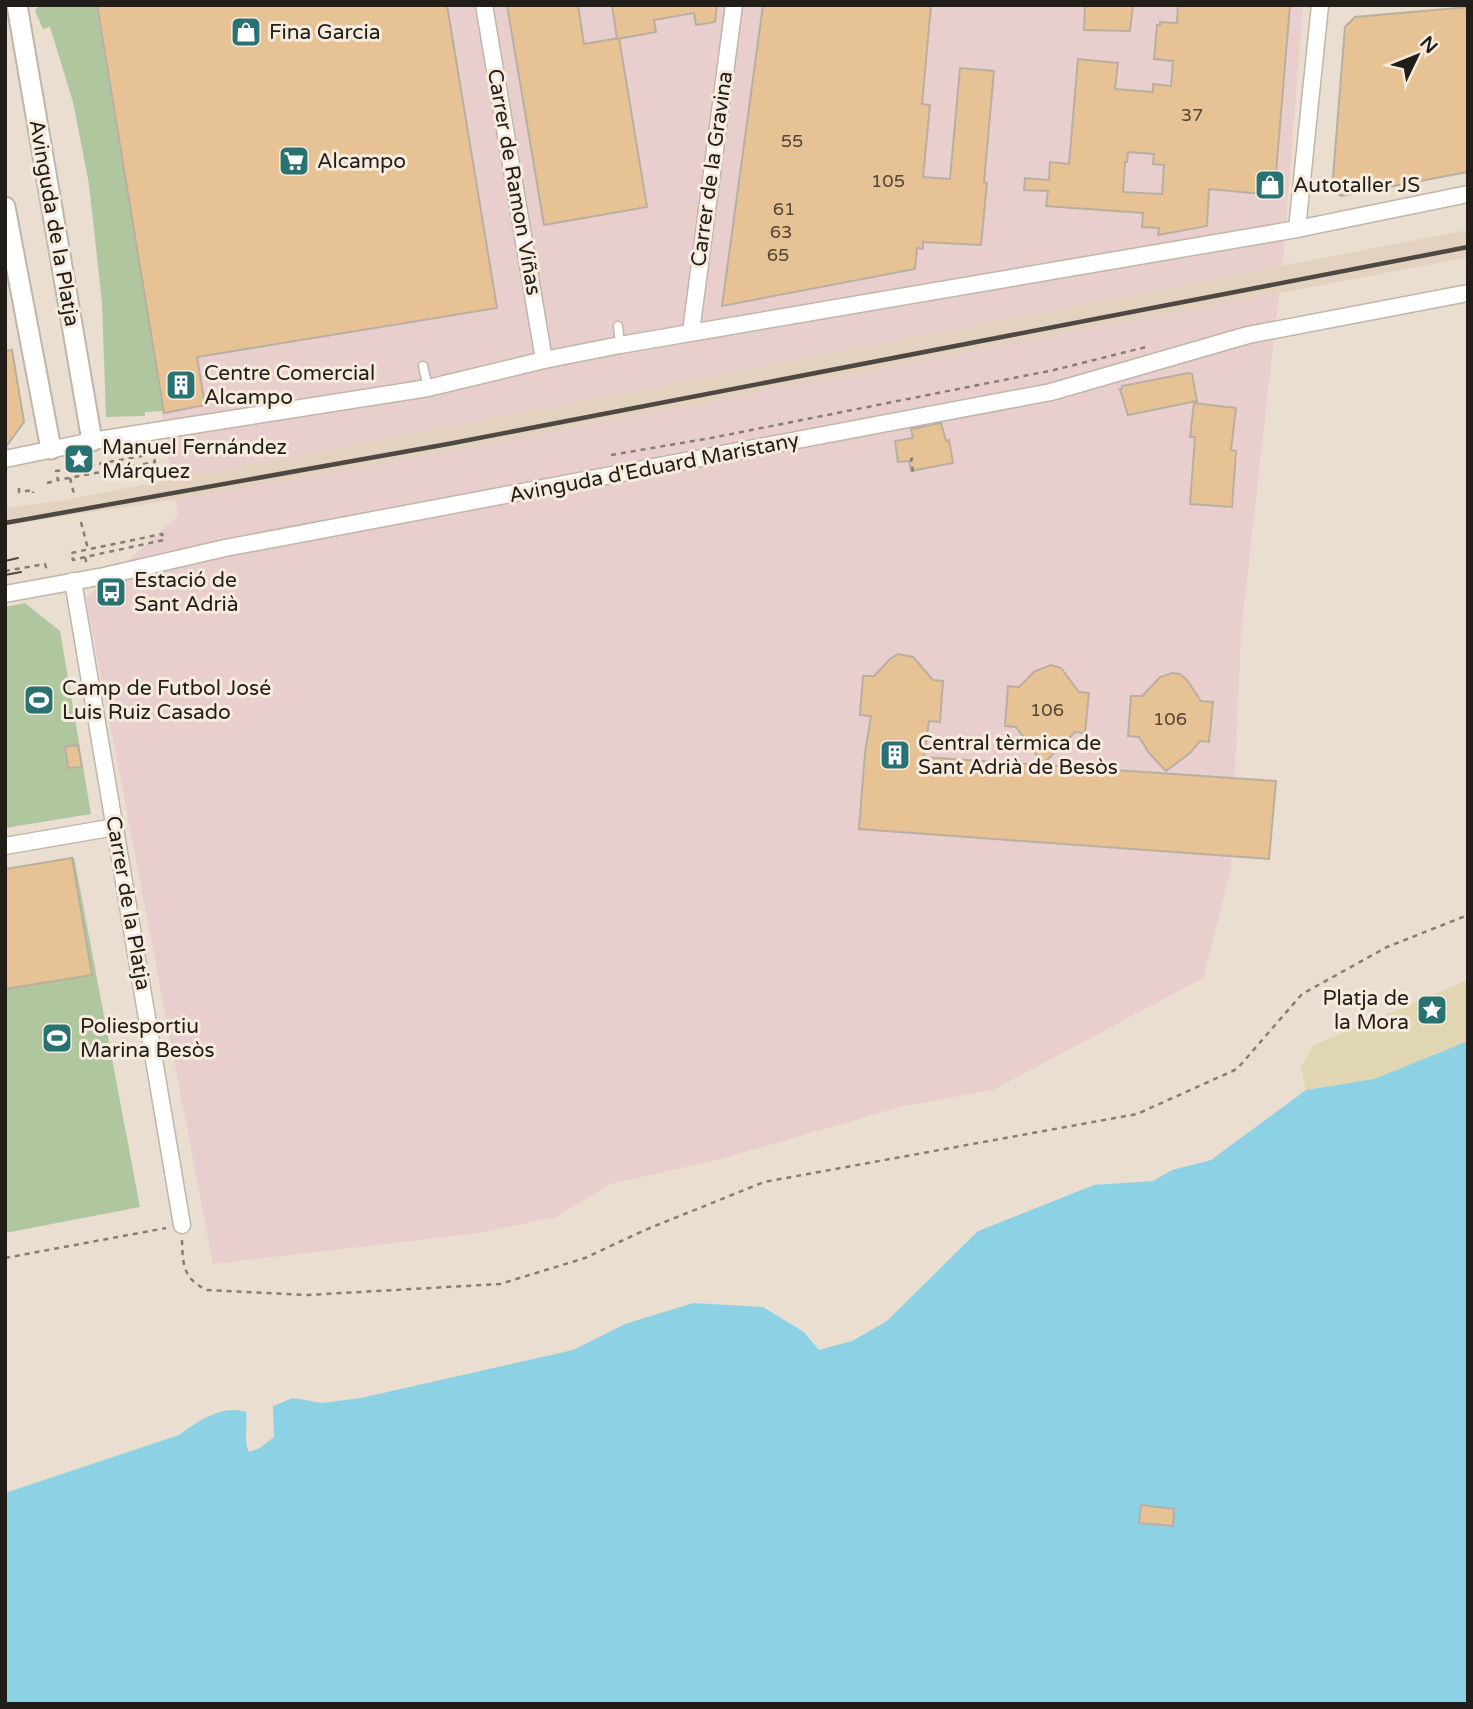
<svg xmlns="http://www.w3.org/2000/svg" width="1473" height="1709" font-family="'Varela Round',sans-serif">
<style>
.industrial{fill:#e9cece}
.built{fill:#e2d2bf}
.green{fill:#b0c69f}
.sand{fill:#e0d6b1}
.water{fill:#8dd1e4}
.building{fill:#e6c294;stroke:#b9afa1;stroke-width:2;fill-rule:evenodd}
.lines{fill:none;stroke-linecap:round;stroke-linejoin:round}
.service-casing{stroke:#c0b5a8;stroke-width:11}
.minor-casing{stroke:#c0b5a8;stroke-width:19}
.tertiary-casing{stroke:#c0b5a8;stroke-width:23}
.path{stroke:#867e74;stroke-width:2.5;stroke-dasharray:5 5;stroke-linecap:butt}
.service{stroke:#fff;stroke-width:8}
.minor{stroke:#fff;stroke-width:16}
.tertiary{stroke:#fff;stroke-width:19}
.tram{stroke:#4d4841;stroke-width:2}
.rail{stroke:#4d4841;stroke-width:4.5}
.labels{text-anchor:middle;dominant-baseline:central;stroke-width:6;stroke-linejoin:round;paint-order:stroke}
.number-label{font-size:18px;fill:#524637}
.poi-label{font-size:21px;fill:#211d18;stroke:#f6ebdd;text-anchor:start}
.street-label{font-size:21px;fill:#211d18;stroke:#f6ebdd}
</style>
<rect width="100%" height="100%" fill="#e9ded0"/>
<!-- industrial -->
<polygon class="industrial" points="94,5 1303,5 1284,248 1241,634 1231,868 1203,978 993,1090 903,1106 721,1159 610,1184 556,1217 479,1233 213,1264 86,598 178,516"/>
<!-- built -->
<polygon class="built" points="1468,230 1468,257 449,452 171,500 5,525 5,508 65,500"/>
<!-- green -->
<g class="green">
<polygon points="39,5 96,5 163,411 145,412 145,416 106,417 102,303 89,184 73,102 50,27 43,29 35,11"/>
<polygon points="25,603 60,631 91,814 5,828 5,607"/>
<polygon points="74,857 140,1207 5,1233 5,869"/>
</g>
<!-- sand -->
<polygon class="sand" points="1468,980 1468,1041 1374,1079 1306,1090 1301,1067 1314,1045"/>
<!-- water -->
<path class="water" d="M 1468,1041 L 1468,1704 L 5,1704 L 5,1493 L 179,1435 C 198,1421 222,1404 246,1412 C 248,1426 243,1440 249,1452 L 260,1448 L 274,1437 L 273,1406 L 293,1398 L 322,1403 L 361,1398 L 573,1350 L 625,1324 L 693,1303 L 763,1307 L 804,1332 L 819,1350 L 852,1341 L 887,1321 L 978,1231 L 1094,1185 L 1153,1181 L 1172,1170 L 1211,1160 L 1306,1090 L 1374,1079 Z"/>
<!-- building -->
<g class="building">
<polygon points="97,5 447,5 497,308 197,357 205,405 164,413"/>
<polygon points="507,5 578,5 584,44 619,38 647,207 544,225"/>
<polygon points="612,5 717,5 715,22 696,25 694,13 654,20 656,32 617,39"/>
<polygon points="763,5 931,6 922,104 930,105 923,177 950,179 960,68 994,71 984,182 987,183 981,245 923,242 923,249 917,248 915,269 722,306"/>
<polygon points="1085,5 1133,5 1130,31 1084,30"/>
<path d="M 1178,5 L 1290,5 L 1276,173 L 1270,185 L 1263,194 L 1209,189 L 1207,226 L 1158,235 L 1159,228 L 1142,227 L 1143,213 L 1046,206 L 1048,191 L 1024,190 L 1025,178 L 1049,180 L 1050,162 L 1069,164 L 1078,59 L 1118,63 L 1115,89 L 1153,92 L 1153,84 L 1171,86 L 1173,61 L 1154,59 L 1157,25 L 1160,25 L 1160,22 L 1177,23 ZM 1128,152 L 1154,154 L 1153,164 L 1164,165 L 1162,194 L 1123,192 L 1125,162 L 1127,162 Z"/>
<polygon points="1468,7 1468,172 1341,196 1332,189 1345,27 1355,17"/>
<polygon points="12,350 24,422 5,448 5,351"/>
<polygon points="1188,373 1192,374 1197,401 1128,415 1120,389 1122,389 1122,386"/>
<polygon points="1194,403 1236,408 1231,450 1236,451 1232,507 1190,504 1195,437 1190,437"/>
<polygon points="941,423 946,441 949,440 953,463 911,471 909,461 898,462 895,441 913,438 911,429"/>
<polygon points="898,654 913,657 933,680 943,681 940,722 929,721 924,757 1276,781 1269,859 859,829 865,753 871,716 860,715 863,676 874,676 890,659"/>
<polygon points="1051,665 1061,668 1079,692 1089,693 1085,733 1075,732 1043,764 1016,727 1005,726 1008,686 1019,687 1035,671"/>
<polygon points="1172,673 1180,674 1187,680 1201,701 1213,702 1209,742 1200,741 1190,753 1166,771 1149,753 1139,737 1128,736 1131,696 1142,696 1160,677"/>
<polygon points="78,745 82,767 68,768 65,747"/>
<polygon points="72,858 92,975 5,989 5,869"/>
<polygon points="1141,1505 1174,1509 1173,1526 1139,1523"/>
</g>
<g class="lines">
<!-- service casing -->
<g class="service-casing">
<g id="service">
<polyline points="618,326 620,345"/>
<polyline points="423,366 428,388"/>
</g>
</g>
<!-- minor casing -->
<g class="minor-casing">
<g id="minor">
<polyline points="484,5 544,360"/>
<polyline points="1297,229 1320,5"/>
<polyline points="691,332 734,5"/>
<polyline points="5,459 92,441 428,388 544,360 620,345 1297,229 1468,194"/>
<polyline points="73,581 182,1225"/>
<polyline points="5,594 104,576 225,548 1051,392 1248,335 1468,293"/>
<polyline points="5,846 115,827"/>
</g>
</g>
<!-- tertiary casing -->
<g class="tertiary-casing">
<g id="tertiary">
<polyline points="17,5 92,441"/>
<polyline points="5,207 51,449"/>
</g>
</g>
<!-- path -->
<g class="path">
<polyline points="611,455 711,438 1054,370 1146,347"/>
<polyline points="913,458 911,459 913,473"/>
<polyline points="70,469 56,471 58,480 155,462 153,454 70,469 72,462"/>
<polyline points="70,478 74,494"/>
<polyline points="47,483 58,480"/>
<polyline points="19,488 19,492 33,490 33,493"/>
<polyline points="81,522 88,549"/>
<polyline points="85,557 73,560 71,553 162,534 164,540 85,557 87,565"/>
<polyline points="5,571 45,564 47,571"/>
<path d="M 182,1240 C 183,1264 182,1277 206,1290 L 307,1295 L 500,1284 L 585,1258 L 645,1230 L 764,1182 L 1137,1114 L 1237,1069 L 1302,994 L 1387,947 L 1468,915"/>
<polyline points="5,1258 166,1228"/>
</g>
<!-- service -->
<use href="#service" class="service"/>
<!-- minor -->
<use href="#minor" class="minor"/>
<!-- tertiary -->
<use href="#tertiary" class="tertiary"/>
<!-- tram -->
<g class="tram">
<polyline points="5,561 18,558"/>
<polyline points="5,575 21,572"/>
</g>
<!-- rail -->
<polyline class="rail" points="5,523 448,444 1468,247"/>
</g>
<!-- icons -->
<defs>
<g id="shop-square" transform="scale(1.575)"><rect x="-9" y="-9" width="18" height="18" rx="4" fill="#287372" stroke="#f6ebdd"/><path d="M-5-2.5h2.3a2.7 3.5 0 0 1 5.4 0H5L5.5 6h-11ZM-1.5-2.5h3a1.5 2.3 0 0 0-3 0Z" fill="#fff"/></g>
<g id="supermarket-square" transform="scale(1.575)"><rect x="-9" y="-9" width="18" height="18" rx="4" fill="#287372" stroke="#f6ebdd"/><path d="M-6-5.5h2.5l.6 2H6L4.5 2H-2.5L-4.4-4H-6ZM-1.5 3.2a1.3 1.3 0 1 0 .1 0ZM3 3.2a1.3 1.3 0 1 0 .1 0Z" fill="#fff"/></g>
<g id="building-square" transform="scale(1.575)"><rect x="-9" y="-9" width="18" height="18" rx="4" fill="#287372" stroke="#f6ebdd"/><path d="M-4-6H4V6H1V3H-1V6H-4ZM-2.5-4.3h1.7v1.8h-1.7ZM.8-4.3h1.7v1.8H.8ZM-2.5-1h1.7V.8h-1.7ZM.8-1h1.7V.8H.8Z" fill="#fff"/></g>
<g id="sight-square" transform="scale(1.575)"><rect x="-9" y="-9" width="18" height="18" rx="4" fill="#287372" stroke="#f6ebdd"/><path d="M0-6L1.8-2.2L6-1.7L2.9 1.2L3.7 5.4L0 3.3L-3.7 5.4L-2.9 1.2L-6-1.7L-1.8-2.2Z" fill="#fff"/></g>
<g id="bus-square" transform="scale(1.575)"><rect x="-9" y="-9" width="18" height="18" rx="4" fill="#287372" stroke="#f6ebdd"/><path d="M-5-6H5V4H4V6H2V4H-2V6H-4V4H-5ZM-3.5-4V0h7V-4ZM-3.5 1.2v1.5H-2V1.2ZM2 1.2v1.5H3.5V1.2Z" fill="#fff"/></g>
<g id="stadium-square" transform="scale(1.575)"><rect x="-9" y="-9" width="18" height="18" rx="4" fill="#287372" stroke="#f6ebdd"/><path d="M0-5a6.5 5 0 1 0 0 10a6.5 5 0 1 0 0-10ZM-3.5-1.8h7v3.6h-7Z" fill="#fff"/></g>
</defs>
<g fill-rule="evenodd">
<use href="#shop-square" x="246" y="32"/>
<use href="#supermarket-square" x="294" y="161"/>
<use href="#shop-square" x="1270" y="185"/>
<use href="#building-square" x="181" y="385"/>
<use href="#sight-square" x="79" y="459"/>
<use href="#bus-square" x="111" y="592"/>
<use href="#stadium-square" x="39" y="700"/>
<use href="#building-square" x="895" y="755"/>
<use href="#sight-square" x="1432" y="1010"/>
<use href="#stadium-square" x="57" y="1038"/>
</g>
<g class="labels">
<!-- number labels -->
<g class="number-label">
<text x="1192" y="115">37</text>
<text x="792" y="141">55</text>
<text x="888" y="181">105</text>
<text x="784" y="209">61</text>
<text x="781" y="232">63</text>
<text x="778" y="255">65</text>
<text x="1047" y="710">106</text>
<text x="1170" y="719">106</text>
</g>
<!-- poi labels -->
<g class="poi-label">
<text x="269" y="32">Fina Garcia</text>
<text x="317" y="161">Alcampo</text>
<text x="1293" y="185">Autotaller JS</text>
<text x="204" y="373">Centre Comercial<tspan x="204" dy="24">Alcampo</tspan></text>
<text x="102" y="447">Manuel Fernández<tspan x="102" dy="24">Márquez</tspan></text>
<text x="134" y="580">Estació de<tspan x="134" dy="24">Sant Adrià</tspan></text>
<text x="62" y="688">Camp de Futbol José<tspan x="62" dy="24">Luis Ruiz Casado</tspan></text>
<text x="918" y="743">Central tèrmica de<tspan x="918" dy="24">Sant Adrià de Besòs</tspan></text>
<text x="1409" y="998" text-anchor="end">Platja de<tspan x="1409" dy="24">la Mora</tspan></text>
<text x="80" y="1026">Poliesportiu<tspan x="80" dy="24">Marina Besòs</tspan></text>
</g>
<!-- street labels -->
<g class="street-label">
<text transform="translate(712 169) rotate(-82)">Carrer de la Gravina</text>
<text transform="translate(514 182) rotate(80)">Carrer de Ramon Viñas</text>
<text transform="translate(54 223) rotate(80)">Avinguda de la Platja</text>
<text transform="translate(654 468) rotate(-11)">Avinguda d'Eduard Maristany</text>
<text transform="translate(128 903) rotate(80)">Carrer de la Platja</text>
</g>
</g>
<!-- border -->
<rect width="1473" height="1709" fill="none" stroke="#211d18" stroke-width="14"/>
<!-- north arrow -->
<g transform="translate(1417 56) rotate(47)" stroke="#f6ebdd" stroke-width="5" paint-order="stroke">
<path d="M0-5L12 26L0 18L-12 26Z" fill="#211d18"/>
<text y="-10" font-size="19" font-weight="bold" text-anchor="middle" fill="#211d18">N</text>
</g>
</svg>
